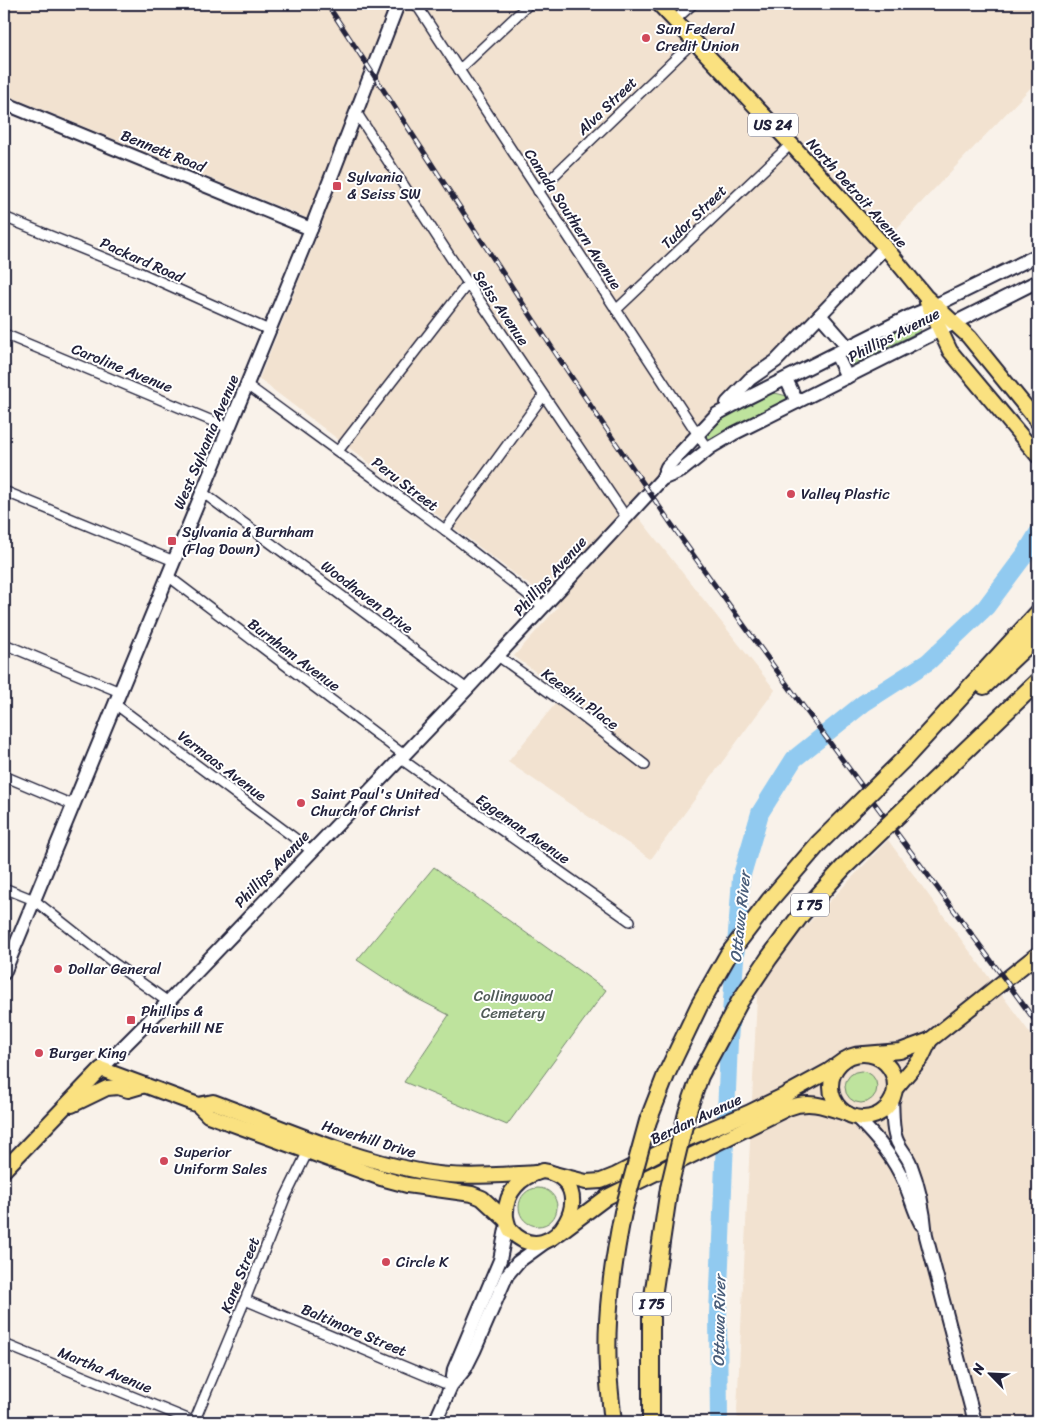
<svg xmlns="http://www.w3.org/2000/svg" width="1042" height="1426" font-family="Sriracha,sans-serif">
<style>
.built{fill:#f2e2d0}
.green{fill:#bee39d;stroke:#70826c}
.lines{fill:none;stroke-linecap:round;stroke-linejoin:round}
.river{stroke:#91caf0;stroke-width:18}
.street-casing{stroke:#22223b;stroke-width:12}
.secondary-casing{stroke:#22223b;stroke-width:16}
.primary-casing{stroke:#22223b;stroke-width:18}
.highway-casing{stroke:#22223b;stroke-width:20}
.street{stroke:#fff;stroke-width:9}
.secondary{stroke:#fff;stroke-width:12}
.primary{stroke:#fae180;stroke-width:14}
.highway{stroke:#fae180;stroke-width:16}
.rail-casing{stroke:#22223b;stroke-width:5}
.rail{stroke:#fff;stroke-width:3;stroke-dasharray:9;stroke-linecap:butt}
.highway-bridge-casing{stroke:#22223b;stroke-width:20;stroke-linecap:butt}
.highway-bridge{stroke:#fae180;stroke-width:16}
.poi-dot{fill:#d1495b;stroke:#fff;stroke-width:2}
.labels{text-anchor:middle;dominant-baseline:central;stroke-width:4;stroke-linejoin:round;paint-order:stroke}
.shield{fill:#fff;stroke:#646476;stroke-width:1}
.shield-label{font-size:14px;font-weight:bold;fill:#22223b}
.poi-label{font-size:15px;fill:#22223b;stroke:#fff;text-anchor:start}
.street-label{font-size:15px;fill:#22223b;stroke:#fff}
.park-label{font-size:15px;fill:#515c58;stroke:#fff}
.water-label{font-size:16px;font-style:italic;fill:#495d7a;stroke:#fff}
</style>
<rect width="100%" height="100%" fill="#f9f2ea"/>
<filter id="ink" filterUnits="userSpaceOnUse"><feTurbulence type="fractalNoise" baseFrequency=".02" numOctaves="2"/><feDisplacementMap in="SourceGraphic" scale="10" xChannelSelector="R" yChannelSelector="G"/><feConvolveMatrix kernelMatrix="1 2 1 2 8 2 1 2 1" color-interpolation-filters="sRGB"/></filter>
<g filter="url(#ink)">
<!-- built -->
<g class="built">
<polygon points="4,4 1038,4 1038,80 697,438 629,505 775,690 651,859 508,762 564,693 514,656 558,607 259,379 322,224 4,94"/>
<polygon points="888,840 1038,1044 1038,1422 738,1422 737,1410 758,976"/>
</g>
<!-- green -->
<g class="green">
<polygon points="912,324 920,325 920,331 852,365 848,362 849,358 895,330"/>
<path d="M 775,393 L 791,397 L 768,411 L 713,439 L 706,438 L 706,434 C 723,418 751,396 775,393 Z"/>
<polygon points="434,867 606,990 507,1125 404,1082 449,1015 410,995 357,960"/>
<circle cx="861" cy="1087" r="16"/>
<circle cx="538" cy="1207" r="19"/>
</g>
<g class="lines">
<!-- river -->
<polyline class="river" points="719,1422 718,1313 729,1041 741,878 760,813 794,759 864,703 928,662 986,607 1024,556 1038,533"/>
<!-- street casing -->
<g class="street-casing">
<g id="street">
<polyline points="416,4 708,450"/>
<polyline points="675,20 693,4"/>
<polyline points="459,70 529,4"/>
<polyline points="356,112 451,258 626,517"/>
<polyline points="538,191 694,41"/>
<polyline points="4,217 139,272 269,330"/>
<polyline points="616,310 791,144"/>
<polyline points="4,334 229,428"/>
<polyline points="247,385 445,530 544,607"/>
<polyline points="338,451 469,282"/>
<polyline points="4,491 174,561"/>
<polyline points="202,492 467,689"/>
<polyline points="445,530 543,396"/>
<polyline points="168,576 404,755"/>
<polyline points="4,644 120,692"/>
<polyline points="498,656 570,707 645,765"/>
<polyline points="115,704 312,851"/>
<polyline points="401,759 630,921"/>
<polyline points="4,776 73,805"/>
<polyline points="4,888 34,900 115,964 168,1002"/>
<polyline points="245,1300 451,1386"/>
<polyline points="4,1344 195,1422"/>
<polyline points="194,1422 245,1300 285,1198 310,1147"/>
</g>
</g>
<!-- secondary casing -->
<g class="secondary-casing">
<g id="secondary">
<polyline points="4,103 311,229"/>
<polyline points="820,315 848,347"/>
<polyline points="836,354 847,377"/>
<polyline points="786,379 797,402"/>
<polyline points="727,403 750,379 776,361 885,247"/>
<polyline points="662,479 681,471 711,447 733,434 1038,281"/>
<polyline points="4,973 311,229 398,4"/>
<polyline points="101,1069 168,1002 467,689 662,479 667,467 717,414 745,399 908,317 930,308 1038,255"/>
<path d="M 892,1100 C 893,1111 892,1124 895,1135 C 897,1146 906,1153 910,1163 C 919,1186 924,1211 926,1236 L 975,1422"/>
<path d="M 857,1118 C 877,1138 894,1158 905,1184 C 911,1197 914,1211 921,1224"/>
<polyline points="452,1384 454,1369 500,1260 507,1224"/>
<polyline points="435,1422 451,1386 465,1369 474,1351 507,1275 518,1262 547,1241"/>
</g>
</g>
<!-- primary casing -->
<g class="primary-casing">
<g id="primary">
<polyline points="659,4 791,144 885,247 925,296 969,337 1038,422"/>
<polyline points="927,302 950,351 1038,456"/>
<polyline points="864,1054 900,1051 930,1040 1038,954"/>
<circle cx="863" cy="1086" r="32"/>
<polyline points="895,1089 922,1057 930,1040"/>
<polyline points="72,1105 107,1088 118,1087 128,1090 145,1085"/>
<path d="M 198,1105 L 213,1102 C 281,1127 348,1158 419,1171 C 458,1179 497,1175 536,1173"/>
<polyline points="4,1170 101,1069 198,1105 208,1115 381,1178 407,1185 472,1194 482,1198 506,1220"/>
<path d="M 543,1171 C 606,1181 553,1276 511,1231 C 508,1227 507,1222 506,1217 C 504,1192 521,1176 543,1171 Z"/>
<polyline points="554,1174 586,1182 601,1181 616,1175 682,1141 748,1113 785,1095 827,1072 844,1060"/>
<path d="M 559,1233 L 607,1197 L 788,1108 C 810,1099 827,1107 848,1114"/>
</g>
</g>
<!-- highway casing -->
<g class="highway-casing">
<g id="highway">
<polyline points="984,686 1038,635"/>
<polyline points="905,758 1038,613"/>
<path d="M 613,1422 C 611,1404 609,1387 608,1369 C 605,1316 613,1263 623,1212"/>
<polyline points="651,1422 651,1310 669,1188"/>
</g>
</g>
<!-- street -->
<use href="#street" class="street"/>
<!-- secondary -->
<use href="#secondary" class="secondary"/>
<!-- primary -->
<use href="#primary" class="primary"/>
<!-- highway -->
<use href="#highway" class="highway"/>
<!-- rail casing -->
<g class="rail-casing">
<path id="rail" d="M 327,4 C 442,178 553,354 672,525 C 791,694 917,858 1038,1025"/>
</g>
<!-- rail -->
<use href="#rail" class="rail"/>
<!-- highway-bridge casing -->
<g class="highway-bridge-casing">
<g id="highway-bridge">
<polyline points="669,1188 687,1113 700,1076 740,1001 769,958 800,916 843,868 1038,681"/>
<polyline points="623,1212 648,1121 666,1075 699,1006 728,955 769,901 819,843 905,758"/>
</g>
</g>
<!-- highway-bridge -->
<use href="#highway-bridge" class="highway-bridge"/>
</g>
</g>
<!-- markers -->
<g class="poi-dot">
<circle cx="646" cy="38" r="5"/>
<rect x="332" y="181" width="10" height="10" rx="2.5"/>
<circle cx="791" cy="494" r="5"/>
<rect x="167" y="536" width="10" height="10" rx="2.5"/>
<circle cx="301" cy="803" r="5"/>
<circle cx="58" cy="969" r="5"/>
<rect x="126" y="1015" width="10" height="10" rx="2.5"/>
<circle cx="39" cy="1053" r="5"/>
<circle cx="164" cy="1161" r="5"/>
<circle cx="386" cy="1262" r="5"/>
</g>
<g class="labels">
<!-- shield labels -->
<g class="shield">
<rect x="748" y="113.5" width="50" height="23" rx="4"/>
<rect x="791" y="893.5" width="38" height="23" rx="4"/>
<rect x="633" y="1292.5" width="38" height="23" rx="4"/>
</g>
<g class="shield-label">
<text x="773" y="125">US 24</text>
<text x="810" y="905">I 75</text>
<text x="652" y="1304">I 75</text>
</g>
<!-- poi labels -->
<g class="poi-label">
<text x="656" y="29">Sun Federal<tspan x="656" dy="17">Credit Union</tspan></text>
<text x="347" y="177">Sylvania<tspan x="347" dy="17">&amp; Seiss SW</tspan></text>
<text x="801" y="494">Valley Plastic</text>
<text x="182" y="532">Sylvania &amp; Burnham<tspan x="182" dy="17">(Flag Down)</tspan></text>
<text x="311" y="794">Saint Paul's United<tspan x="311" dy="17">Church of Christ</tspan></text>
<text x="68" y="969">Dollar General</text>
<text x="141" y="1011">Phillips &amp;<tspan x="141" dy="17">Haverhill NE</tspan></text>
<text x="49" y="1053">Burger King</text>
<text x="174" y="1152">Superior<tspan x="174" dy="17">Uniform Sales</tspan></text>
<text x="396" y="1262">Circle K</text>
</g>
<!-- street labels -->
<g class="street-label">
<text transform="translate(607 106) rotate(-44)">Alva Street</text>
<text transform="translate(163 151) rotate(22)">Bennett Road</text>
<text transform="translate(857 193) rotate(48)">North Detroit Avenue</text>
<text transform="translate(694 217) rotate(-44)">Tudor Street</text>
<text transform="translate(573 219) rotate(57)">Canada Southern Avenue</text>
<text transform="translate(142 260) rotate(24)">Packard Road</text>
<text transform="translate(501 308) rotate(56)">Seiss Avenue</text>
<text transform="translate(894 335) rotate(-27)">Phillips Avenue</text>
<text transform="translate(122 368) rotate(22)">Caroline Avenue</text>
<text transform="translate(206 442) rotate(-67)">West Sylvania Avenue</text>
<text transform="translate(405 484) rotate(37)">Peru Street</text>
<text transform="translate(550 576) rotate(-48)">Phillips Avenue</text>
<text transform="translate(367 597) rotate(37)">Woodhaven Drive</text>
<text transform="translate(294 655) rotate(37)">Burnham Avenue</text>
<text transform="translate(580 699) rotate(37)">Keeshin Place</text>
<text transform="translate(222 766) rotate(37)">Vermaas Avenue</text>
<text transform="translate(523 829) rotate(35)">Eggeman Avenue</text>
<text transform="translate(272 869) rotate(-46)">Phillips Avenue</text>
<text transform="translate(696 1119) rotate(-25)">Berdan Avenue</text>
<text transform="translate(369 1139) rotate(17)">Haverhill Drive</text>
<text transform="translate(240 1275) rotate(-68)">Kane Street</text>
<text transform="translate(354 1330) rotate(23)">Baltimore Street</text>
<text transform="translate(105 1370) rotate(22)">Martha Avenue</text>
</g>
<!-- park labels -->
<g class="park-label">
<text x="513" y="996">Collingwood<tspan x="513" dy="17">Cemetery</tspan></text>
</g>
<!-- water labels -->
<g class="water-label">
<text transform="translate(740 917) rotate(-84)">Ottawa River</text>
<text transform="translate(719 1321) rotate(-89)">Ottawa River</text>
</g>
</g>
<!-- margin -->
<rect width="1042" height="1426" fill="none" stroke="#fff" stroke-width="20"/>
<rect x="10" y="10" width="1022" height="1406" fill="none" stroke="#22223b" stroke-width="2" filter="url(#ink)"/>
<!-- north arrow -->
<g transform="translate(990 1374) rotate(294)" stroke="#ffffff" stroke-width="4" paint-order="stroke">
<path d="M0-4L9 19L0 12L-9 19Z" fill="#22223b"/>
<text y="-8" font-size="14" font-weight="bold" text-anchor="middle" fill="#22223b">N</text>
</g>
</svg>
